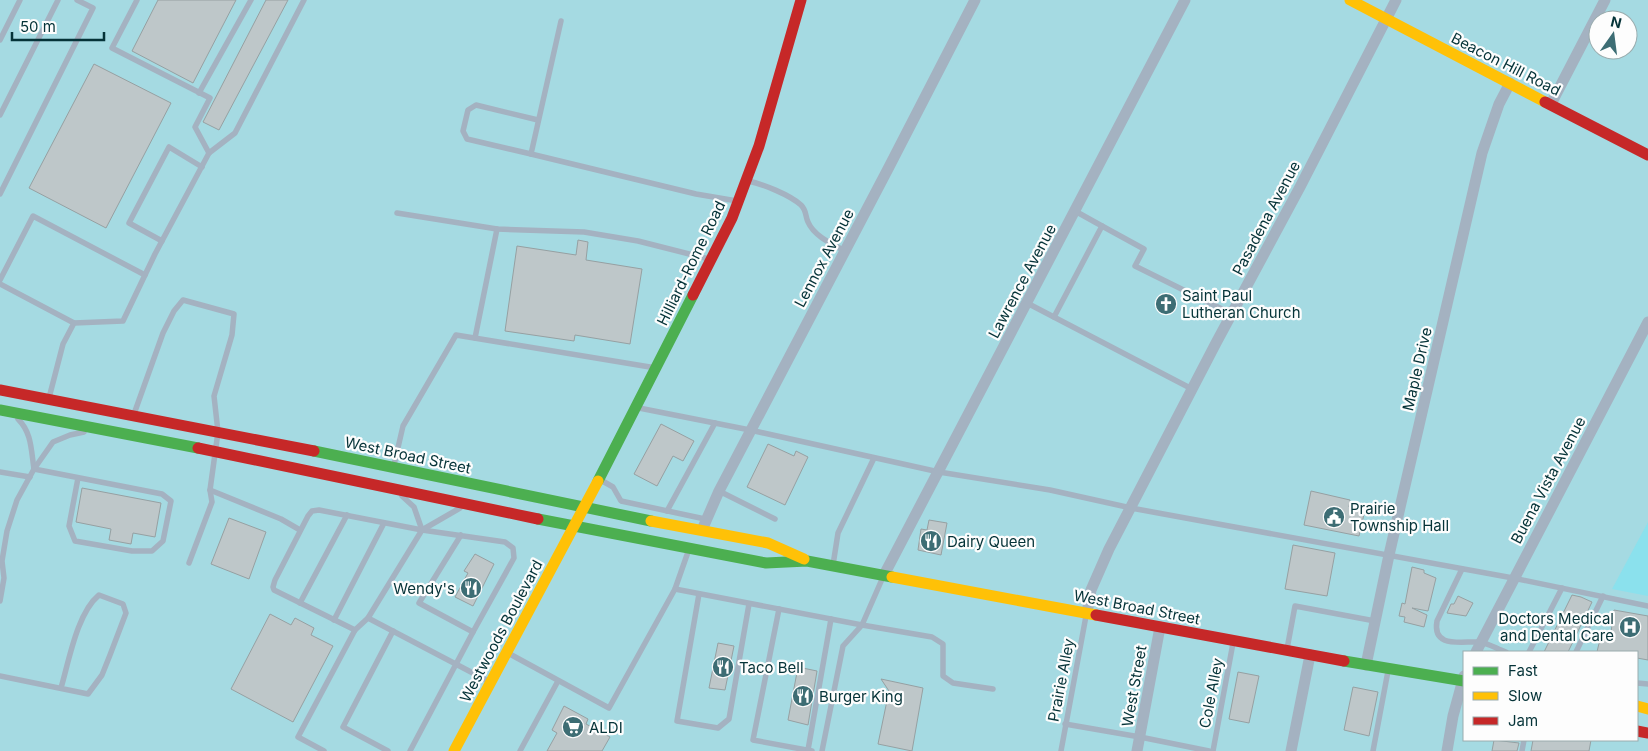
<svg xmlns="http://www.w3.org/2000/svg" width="1648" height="751" font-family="Inter,sans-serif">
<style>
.built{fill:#8be1ed}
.building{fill:#bec7c9;stroke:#96a0a2}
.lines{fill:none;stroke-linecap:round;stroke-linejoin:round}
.lane{stroke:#a4b2c1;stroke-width:5.5}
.street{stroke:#a4b2c1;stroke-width:11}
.fast{stroke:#4caf50;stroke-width:11}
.slow{stroke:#ffc107;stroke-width:11}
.jam{stroke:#c62828;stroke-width:11}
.labels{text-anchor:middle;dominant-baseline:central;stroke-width:4.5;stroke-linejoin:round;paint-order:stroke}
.street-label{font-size:15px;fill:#053338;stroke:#fdfdfd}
.poi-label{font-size:15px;fill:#053338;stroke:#fdfdfd;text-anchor:start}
</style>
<rect width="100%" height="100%" fill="#a5dae2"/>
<!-- built -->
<polygon class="built" points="1648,522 1648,596 1612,589"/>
<!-- building -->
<g class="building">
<polygon points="158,0 236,0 193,83 132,51"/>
<polygon points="266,0 288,0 219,130 203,122"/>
<polygon points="94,64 171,103 106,228 29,188"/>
<polygon points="578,240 588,242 586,260 642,269 630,344 575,335 574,341 505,331 517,246 576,255"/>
<polygon points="661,424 694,441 683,461 673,456 657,486 634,474"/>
<polygon points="768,444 794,456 796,451 808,457 785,505 747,487"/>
<polygon points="82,488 161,503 155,537 133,533 131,544 109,540 111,529 76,522"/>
<polygon points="1311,491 1350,500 1349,507 1365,510 1359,536 1304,525"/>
<polygon points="229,518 266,532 249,579 211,564"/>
<polygon points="929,520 947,523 941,555 918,550 921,529 927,530"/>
<polygon points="1293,545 1335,553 1327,596 1285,589"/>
<polygon points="475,554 494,564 473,606 455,597 468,573 464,571"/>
<polygon points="1412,567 1424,570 1424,573 1436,578 1428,611 1412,608 1427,615 1424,627 1404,622 1405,617 1399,616 1402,603 1405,604"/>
<polygon points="1572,595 1581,597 1592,602 1568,652 1544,652"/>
<polygon points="1458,596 1473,603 1466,616 1447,613 1451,604 1454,604"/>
<polygon points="1614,610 1648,616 1648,660 1637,658 1637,652 1597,652 1600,639 1610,640"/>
<polygon points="270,614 291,625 295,618 314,628 311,635 333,646 293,722 231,689"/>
<polygon points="718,643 734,646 725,690 709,688"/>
<polygon points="798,667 817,671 808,725 788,720"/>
<polygon points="1238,672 1259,676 1249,723 1229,719"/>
<polygon points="881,679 923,688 912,751 878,744 889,691"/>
<polygon points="1353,687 1378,692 1369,736 1344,730"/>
<polygon points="564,706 588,719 586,724 610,737 602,751 547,751 557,733 552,730"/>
<polygon points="1494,740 1519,743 1517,751 1492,751"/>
<polygon points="1533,740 1591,740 1589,751 1531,751"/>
</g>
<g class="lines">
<!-- lane -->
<g class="lane">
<polyline points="137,0 112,48 210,98 195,127 209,153"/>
<polyline points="561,21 531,154 696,194 737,201"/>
<polyline points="0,40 20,0"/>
<polyline points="199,93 251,0"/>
<polyline points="0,115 58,0"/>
<polyline points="531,154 467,139 463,131 468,110 476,105 538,120"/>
<path d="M 748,181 C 763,184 790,195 801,205 C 807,211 805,216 808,222 C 814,236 832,244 845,251"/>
<polyline points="0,194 93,8 77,0"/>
<polyline points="397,213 497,229 584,232 638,241 709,259"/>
<polyline points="1102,226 1144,249 1135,266 1232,314"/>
<polyline points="162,241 129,223 169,147 202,167"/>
<polyline points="0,280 33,216 145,275"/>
<polyline points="0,284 74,323"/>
<polyline points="1027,303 1192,389"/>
<polyline points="1054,317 1102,226 1075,211"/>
<polyline points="475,338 497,229"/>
<polyline points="49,398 63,344 74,323 123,321 155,254 209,153 235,133 304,0"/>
<polyline points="639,408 750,430 939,472 1050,490 1131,508 1513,578 1648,606"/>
<polyline points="134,414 163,333 174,311 183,300 234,314 232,335 214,396 218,432 210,490 212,502 189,563"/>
<path d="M 18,419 C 32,433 31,450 34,469"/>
<polyline points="394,465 403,426 456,335 656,368"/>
<polyline points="34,469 162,494 171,501 163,541 152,551 132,551 75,541 69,526 78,478"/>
<polyline points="0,472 30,477"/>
<polyline points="599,479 613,487 621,501 705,519"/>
<polyline points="210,490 281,519 300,530"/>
<polyline points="719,491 775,519"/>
<polyline points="402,496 414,507 422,530"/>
<polyline points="667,511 715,423"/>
<polyline points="833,565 838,533 874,458"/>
<path d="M 1462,569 L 1437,621 C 1432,649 1462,641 1479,642 C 1488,643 1497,649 1506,652"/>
<polyline points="675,589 862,625 883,577"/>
<polyline points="699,594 677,721 718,728 729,719 749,604"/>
<polyline points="0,601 4,578 2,561 7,531 17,500 34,469 53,442 70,435 84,432"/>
<polyline points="300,603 347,515"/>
<polyline points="779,609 753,740 812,751"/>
<polyline points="368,618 490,682"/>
<polyline points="334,620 384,523"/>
<polyline points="355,630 274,590 273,587 275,580 308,516 312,511 319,510 422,530 505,542 513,548 514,558 473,632 419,603 461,535"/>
<polyline points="1287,649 1295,606 1375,621"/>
<polyline points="1529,652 1562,588"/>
<polyline points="1576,652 1603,596"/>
<polyline points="508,653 609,708 675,589 688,552"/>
<path d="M 0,676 L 88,694 L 102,675 L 110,655 L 126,613 L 123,604 L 99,595 C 77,613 69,661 61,688"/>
<polyline points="1637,683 1648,684"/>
<polyline points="1065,724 1140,737 1209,751"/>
<polyline points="808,750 831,619"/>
<polyline points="324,751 298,737 355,630 368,618 422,530 460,508"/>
<polyline points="388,751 343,727 393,631"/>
<polyline points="410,751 473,632"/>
<polyline points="520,751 558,681"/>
<polyline points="822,751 843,646 862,625 932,637 943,644 943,676 953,683 993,689"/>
<polyline points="1061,751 1086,616"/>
<polyline points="1213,751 1233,643"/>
<polyline points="1373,751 1388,671"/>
<polyline points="1522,751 1524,740"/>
</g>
<!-- street -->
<g class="street">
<polyline points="1551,104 1605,0"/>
<polyline points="702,530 719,491 889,167 975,0"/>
<polyline points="884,575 1185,0"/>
<polyline points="1087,613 1091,590 1109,549 1216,343 1300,187 1396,0"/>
<polyline points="1476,652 1648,322"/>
<polyline points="1366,665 1389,555 1482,153 1499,104 1510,83"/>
<polyline points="1137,751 1160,627"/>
<polyline points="1291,751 1310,655"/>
<polyline points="1447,751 1453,716 1464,676"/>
</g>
<!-- fast -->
<g class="fast">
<polyline points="0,410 198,448"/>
<polyline points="314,451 651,521"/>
<polyline points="598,481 693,295"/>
<polyline points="538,519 766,563 807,561 892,577"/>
<polyline points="1344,661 1464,681"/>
</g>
<!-- slow -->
<g class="slow">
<polyline points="1350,0 1545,102"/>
<polyline points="651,521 768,543 804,559"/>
<polyline points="892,577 1096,615"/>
<polyline points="1637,706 1648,709"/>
<polyline points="454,751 598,481"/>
</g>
<!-- jam -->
<g class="jam">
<polyline points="1545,102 1648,155"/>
<polyline points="693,295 732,218 759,146 801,0"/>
<polyline points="0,390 314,451"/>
<polyline points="198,448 538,519"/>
<polyline points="1096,615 1344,661"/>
<polyline points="1637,731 1648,733"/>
</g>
</g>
<!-- icons -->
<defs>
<g id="church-disc" transform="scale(1.125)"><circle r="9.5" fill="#3d6d74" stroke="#fdfdfd"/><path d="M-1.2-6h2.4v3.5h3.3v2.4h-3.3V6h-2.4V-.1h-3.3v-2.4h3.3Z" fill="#fff"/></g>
<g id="civic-disc" transform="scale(1.125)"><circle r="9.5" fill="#3d6d74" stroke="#fdfdfd"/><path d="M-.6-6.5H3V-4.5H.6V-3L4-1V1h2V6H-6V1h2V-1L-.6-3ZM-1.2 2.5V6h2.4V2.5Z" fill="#fff"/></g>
<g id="restaurant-disc" transform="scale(1.125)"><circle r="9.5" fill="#3d6d74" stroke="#fdfdfd"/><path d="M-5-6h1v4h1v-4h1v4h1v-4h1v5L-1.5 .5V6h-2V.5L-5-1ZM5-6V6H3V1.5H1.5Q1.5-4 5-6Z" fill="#fff"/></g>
<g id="hospital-disc" transform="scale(1.125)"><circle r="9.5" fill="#3d6d74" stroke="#fdfdfd"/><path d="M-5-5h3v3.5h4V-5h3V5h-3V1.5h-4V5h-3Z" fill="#fff"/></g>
<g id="supermarket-disc" transform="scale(1.125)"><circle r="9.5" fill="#3d6d74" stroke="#fdfdfd"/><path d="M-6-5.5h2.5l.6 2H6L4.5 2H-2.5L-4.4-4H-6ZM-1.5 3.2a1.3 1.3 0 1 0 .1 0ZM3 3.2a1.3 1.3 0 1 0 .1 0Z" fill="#fff"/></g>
</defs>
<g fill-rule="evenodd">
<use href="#church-disc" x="1166" y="304"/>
<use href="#civic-disc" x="1334" y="517"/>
<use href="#restaurant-disc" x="931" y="541"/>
<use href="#restaurant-disc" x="471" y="588"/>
<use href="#hospital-disc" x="1630" y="627"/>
<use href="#restaurant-disc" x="723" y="667"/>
<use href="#restaurant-disc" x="803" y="696"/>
<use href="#supermarket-disc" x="573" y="727"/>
</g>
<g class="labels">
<!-- street labels -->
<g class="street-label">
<text transform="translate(1506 64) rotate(27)">Beacon Hill Road</text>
<text transform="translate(1266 218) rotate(-62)">Pasadena Avenue</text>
<text transform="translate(824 258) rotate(-62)">Lennox Avenue</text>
<text transform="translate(691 263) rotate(-64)">Hilliard-Rome Road</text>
<text transform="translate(1022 281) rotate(-62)">Lawrence Avenue</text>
<text transform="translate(1417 369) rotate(-77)">Maple Drive</text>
<text transform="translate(408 455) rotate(12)">West Broad Street</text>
<text transform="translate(1548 480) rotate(-62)">Buena Vista Avenue</text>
<text transform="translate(1137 607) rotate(11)">West Broad Street</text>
<text transform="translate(501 631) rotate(-62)">Westwoods Boulevard</text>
<text transform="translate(1061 680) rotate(-79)">Prairie Alley</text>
<text transform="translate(1134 686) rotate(-80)">West Street</text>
<text transform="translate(1211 693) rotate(-79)">Cole Alley</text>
</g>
<!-- poi labels -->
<g class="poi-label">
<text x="1182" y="295">Saint Paul<tspan x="1182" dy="17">Lutheran Church</tspan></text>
<text x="1350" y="508">Prairie<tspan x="1350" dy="17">Township Hall</tspan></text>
<text x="947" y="541">Dairy Queen</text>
<text x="455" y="588" text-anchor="end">Wendy's</text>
<text x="1614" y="618" text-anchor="end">Doctors Medical<tspan x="1614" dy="17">and Dental Care</tspan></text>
<text x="739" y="667">Taco Bell</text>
<text x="819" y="696">Burger King</text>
<text x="589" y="727">ALDI</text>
</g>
</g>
<!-- legend -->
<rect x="1463" y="651" width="175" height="90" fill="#fdfdfd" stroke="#9aacae"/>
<rect x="1473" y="667" width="25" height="8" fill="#4caf50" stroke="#9aacae"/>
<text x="1508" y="676" font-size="15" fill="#053338">Fast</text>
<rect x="1473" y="692" width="25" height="8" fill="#ffc107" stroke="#9aacae"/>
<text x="1508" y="701" font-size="15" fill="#053338">Slow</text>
<rect x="1473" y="717" width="25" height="8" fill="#c62828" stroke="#9aacae"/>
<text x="1508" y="726" font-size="15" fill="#053338">Jam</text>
<!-- north arrow -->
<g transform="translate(1613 35) rotate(14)"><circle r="24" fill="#fdfdfd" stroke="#9aacae"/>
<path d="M0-4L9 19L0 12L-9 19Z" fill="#3d6d74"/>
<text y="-8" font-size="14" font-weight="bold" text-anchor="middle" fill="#053338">N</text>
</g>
<!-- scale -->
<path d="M12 32v8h92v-8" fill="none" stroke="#053338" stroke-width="2.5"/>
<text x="20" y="32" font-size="15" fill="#053338" stroke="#fdfdfd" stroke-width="4" paint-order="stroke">50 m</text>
</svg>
